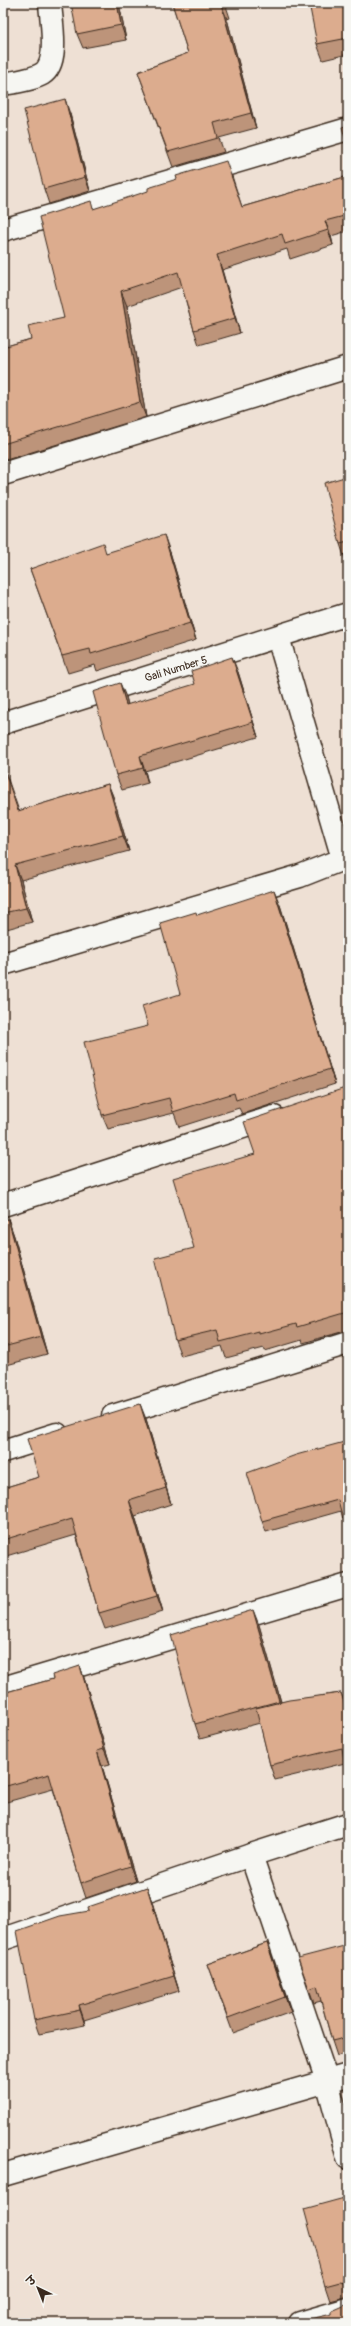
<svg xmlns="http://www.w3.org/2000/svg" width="351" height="2326" font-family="Pangolin,'Playpen Sans Deva',sans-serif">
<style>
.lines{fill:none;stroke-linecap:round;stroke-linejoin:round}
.street-casing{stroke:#3b2a1e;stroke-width:25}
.street{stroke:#f6f6f2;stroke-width:22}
.wall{fill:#bd947a;stroke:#3b2a1e}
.shaded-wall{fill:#9a7863;stroke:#3b2a1e}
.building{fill:#dcac8e;stroke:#3b2a1e}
.labels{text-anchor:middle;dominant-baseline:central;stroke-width:3;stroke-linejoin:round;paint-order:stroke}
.street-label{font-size:11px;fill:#3b2a1e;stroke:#f6f6f2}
</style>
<rect width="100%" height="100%" fill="#eee0d4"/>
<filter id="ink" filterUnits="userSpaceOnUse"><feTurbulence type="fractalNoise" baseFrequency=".025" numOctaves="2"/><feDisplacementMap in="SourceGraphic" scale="8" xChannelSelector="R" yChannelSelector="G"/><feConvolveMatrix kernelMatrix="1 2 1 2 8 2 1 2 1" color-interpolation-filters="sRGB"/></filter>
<g filter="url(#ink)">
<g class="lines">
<!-- street casing -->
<g class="street-casing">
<g id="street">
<path d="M 3,84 C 15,82 32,80 42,74 C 60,63 51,21 50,3"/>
<polyline points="3,230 348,129"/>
<polyline points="3,474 348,367"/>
<polyline points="278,637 343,859"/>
<polyline points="3,723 348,614"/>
<polyline points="3,964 300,876 348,857"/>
<polyline points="3,1205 274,1117"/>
<polyline points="113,1416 348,1343"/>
<polyline points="3,1451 57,1434"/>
<polyline points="3,1688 348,1585"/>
<polyline points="251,1855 327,2081 348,2158"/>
<polyline points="3,1939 251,1855 348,1824"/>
<polyline points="3,2175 348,2075"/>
<polyline points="300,2323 348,2309"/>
</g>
</g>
<!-- street -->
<use href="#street" class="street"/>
</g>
<!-- wall -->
<g class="wall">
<polygon points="119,3 126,40 83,48 77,34"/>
<polygon points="172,3 225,3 230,18 227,19 256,128 219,138 224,152 173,167 138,72 188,53"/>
<polygon points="348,3 348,54 323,60 317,44"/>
<polygon points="70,114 90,191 49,204 44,189"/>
<polygon points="232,176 242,207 348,176 348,231 331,236 333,245 290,259 287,249 222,270 240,333 199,345 194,330 182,287 127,306 146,417 6,460 3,451 3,347 31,339 64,318 94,209"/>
<polygon points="348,476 348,558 345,559 340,544"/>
<polygon points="170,552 196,640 97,671 95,665 68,673 30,569 106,553"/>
<polygon points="238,672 258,737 145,771 148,783 122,790 116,775 126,697 128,705"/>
<polygon points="3,765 19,811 108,784 114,799 129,851 21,880 32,922 3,930"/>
<polygon points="280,905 335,1084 242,1114 239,1108 179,1127 174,1113 108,1129 102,1115 148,1026 180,994 197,915"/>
<polygon points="348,1087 348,1330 303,1343 302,1340 265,1351 264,1348 226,1358 222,1346 181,1356 175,1340 194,1248 255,1154"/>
<polygon points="8,1219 14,1236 47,1354 3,1366 3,1221"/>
<polygon points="146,1419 171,1504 135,1516 163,1612 105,1629 99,1613 76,1535 3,1557 3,1488 39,1477"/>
<polygon points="348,1441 348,1529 347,1529 341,1511 266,1532 262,1521"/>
<polygon points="259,1625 281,1702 341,1693 348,1712 348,1774 345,1763 275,1780 270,1765 260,1723 200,1739 195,1724"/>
<polygon points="80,1666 85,1681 110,1764 102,1766 136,1881 86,1898 81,1883 53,1789 3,1803 3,1693 53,1679"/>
<polygon points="147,1887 152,1902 179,1991 84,2020 85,2025 39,2034 34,2020 89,1911"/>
<polygon points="267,1943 291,2012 233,2033 208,1964"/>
<polygon points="348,1945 348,2053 337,2056 332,2041 321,2001 314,2003 309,1989"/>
<polygon points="348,2197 348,2298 345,2297 330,2301 325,2286"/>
</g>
<!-- shaded-wall -->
<g class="shaded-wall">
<polygon points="117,3 119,3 126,40 121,25"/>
<polygon points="221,4 227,19 256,128 251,113"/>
<polygon points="65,99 70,114 90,191 85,177"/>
<polygon points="325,221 331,236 333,245"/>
<polygon points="217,255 222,270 240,333 235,318"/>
<polygon points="121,291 127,306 146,417 140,402"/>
<polygon points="164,535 170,552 196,640 190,623"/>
<polygon points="232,657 238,672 258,737 253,722"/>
<polygon points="120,683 126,697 132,720 126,705"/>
<polygon points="140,756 145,771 148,783 143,768"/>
<polygon points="108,784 114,799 129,851 123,836"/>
<polygon points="15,865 21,880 32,922 26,908"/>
<polygon points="274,890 280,905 335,1084 330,1069"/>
<polygon points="8,1219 14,1236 47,1354 41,1337"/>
<polygon points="140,1404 146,1419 171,1504 166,1488"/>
<polygon points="129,1500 135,1516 163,1612 157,1596"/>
<polygon points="253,1610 259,1625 285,1716 279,1701"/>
<polygon points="80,1666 85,1681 110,1764 104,1749"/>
<polygon points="97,1751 102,1766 136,1881 130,1866"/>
<polygon points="147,1887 152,1902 179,1991 174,1976"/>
<polygon points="267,1943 272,1957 291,2012 285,1997"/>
<polygon points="79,2005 84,2020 85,2025 80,2010"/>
</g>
<!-- building -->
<g class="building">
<polygon points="71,3 117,3 121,25 77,34"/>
<polygon points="172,3 225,3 221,4 251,113 214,123 218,138 168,152 138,72 188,53"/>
<polygon points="309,3 348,3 348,38 317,44"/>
<polygon points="65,99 85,177 44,189 24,110"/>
<polygon points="348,125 348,150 342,127"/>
<polygon points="226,161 242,207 348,176 348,215 325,221 328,230 285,244 282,234 217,255 235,318 194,330 178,272 121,291 140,402 3,444 3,347 31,339 28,326 64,318 39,217 91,201 93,209 148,191 148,188 177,179 176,176"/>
<polygon points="348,371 348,391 343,372"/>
<polygon points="348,476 348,542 340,544 324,483"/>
<polygon points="164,535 190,623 91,654 90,649 62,656 30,569 103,543 106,553"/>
<polygon points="232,657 253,722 140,756 143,768 116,775 93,692 120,683 126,705 195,684 191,671"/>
<polygon points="3,766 18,811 108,784 123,836 15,865 26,908 3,913"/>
<polygon points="274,890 330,1069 236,1100 234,1093 173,1112 169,1098 102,1115 84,1042 148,1026 142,1006 180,994 160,923 196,912 197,915"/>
<polygon points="348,1087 348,1312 297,1327 296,1324 259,1334 259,1332 220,1342 217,1330 175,1340 155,1258 194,1248 173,1178 255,1154 244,1122"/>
<polygon points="8,1219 41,1337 3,1347 3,1221"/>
<polygon points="140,1404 166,1488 129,1500 157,1596 99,1613 72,1519 3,1540 3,1488 39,1477 27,1439"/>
<polygon points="348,1441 348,1517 343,1519 338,1500 262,1521 247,1473 296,1455"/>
<polygon points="253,1610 279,1701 195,1724 171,1635"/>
<polygon points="80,1666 104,1749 97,1751 130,1866 81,1883 49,1774 3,1787 3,1693 53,1679 52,1675"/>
<polygon points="341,1693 348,1714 348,1766 345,1766 342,1748 270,1765 256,1708 289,1700"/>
<polygon points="147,1887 174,1976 79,2005 80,2010 34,2020 17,1931 60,1916 89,1911 88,1907"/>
<polygon points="267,1943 285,1997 228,2018 208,1964"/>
<polygon points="348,1945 348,2037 332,2041 317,1986 309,1989 298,1958"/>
<polygon points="348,2197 348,2284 340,2282 325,2286 304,2209"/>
<polygon points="348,2304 348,2323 292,2323 332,2314 332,2311"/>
</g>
</g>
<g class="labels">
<!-- street labels -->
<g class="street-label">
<text transform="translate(176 669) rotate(-17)">Gali Number 5</text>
</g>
</g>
<!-- margin -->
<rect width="351" height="2326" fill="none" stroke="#f6f6f2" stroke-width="16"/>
<rect x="8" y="8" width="335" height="2310" fill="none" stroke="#3b2a1e" stroke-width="1.5" filter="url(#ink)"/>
<!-- north arrow -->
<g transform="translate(38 2288) rotate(317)" stroke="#f6f6f2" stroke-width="3" paint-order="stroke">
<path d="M0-3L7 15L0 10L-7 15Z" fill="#3b2a1e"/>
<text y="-6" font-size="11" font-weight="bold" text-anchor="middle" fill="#3b2a1e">उ</text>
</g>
</svg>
